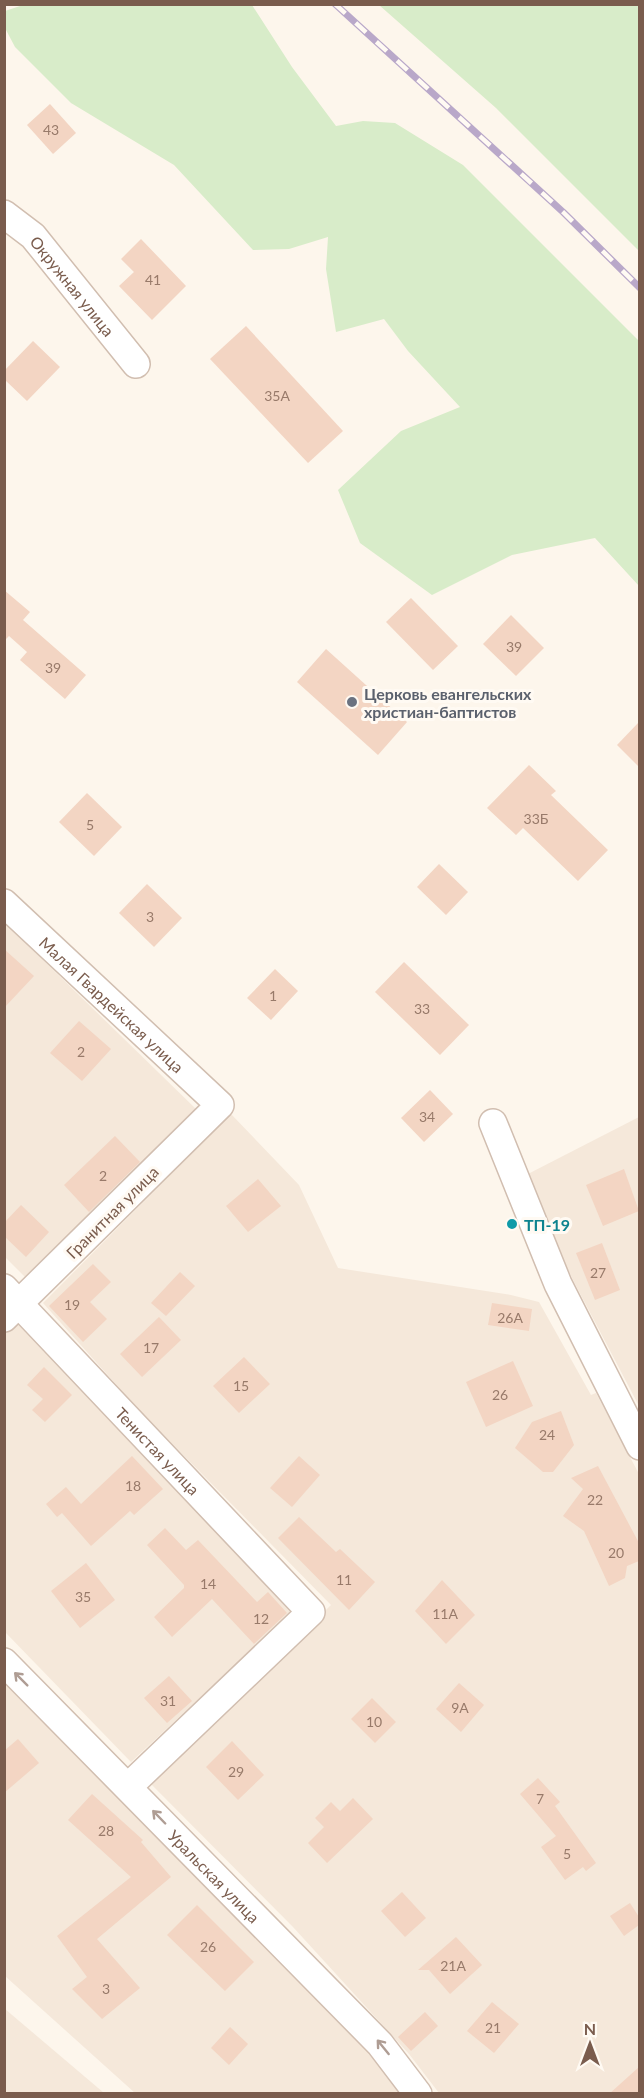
<svg xmlns="http://www.w3.org/2000/svg" width="644" height="2098" font-family="Lato,sans-serif">
<style>
.residential{fill:#f5e8da}
.green{fill:#d8ecc9}
.building{fill:#f3d5c3}
.lines{fill:none;stroke-linecap:round;stroke-linejoin:round}
.street-casing{stroke:#d1beb0;stroke-width:30}
.street{stroke:#fff;stroke-width:27}
.rail-casing{stroke:#b9a8c9;stroke-width:7}
.rail{stroke:#fffaf3;stroke-width:4.5;stroke-dasharray:14;stroke-linecap:butt}
.oneway{stroke:#af9d94}
.worship-dot{fill:#6b7280;stroke:#fffaf3;stroke-width:2}
.culture-dot{fill:#0f9aa8;stroke:#fffaf3;stroke-width:2}
.labels{text-anchor:middle;dominant-baseline:central;stroke-width:6;stroke-linejoin:round;paint-order:stroke}
.number-label{font-size:14px;fill:#987a6a}
.street-label{font-size:16px;fill:#7a5c4d;stroke:#fffaf3}
.worship-label{font-size:16px;font-weight:bold;fill:#5b616d;stroke:#fffaf3;text-anchor:start}
.culture-label{font-size:16px;font-weight:bold;fill:#0d838f;stroke:#fffaf3;text-anchor:start}
</style>
<rect width="100%" height="100%" fill="#fdf6ec"/>
<!-- residential -->
<g class="residential">
<polygon points="4,922 197,1110 28,1280 5,1257"/>
<polygon points="231,1114 299,1185 338,1268 511,1295 539,1302 591,1395 596,1393 639,1474 639,2093 439,2093 409,2054 293,1927 150,1783 331,1605 140,1411 43,1303"/>
<polygon points="639,1117 639,1406 574,1282 524,1176"/>
<polygon points="21,1318 291,1613 131,1762 5,1632 5,1333"/>
<polygon points="5,1681 236,1905 376,2061 401,2093 135,2093 5,1976"/>
<polygon points="4,2009 5,2009 104,2093 8,2094 5,2091"/>
</g>
<!-- green -->
<g class="green">
<polygon points="23,5 252,5 292,67 336,126 363,121 395,123 463,165 639,341 639,586 595,538 512,555 432,595 360,543 338,490 401,431 460,407 408,351 384,319 336,332 326,269 328,237 289,249 253,250 174,165 71,103 15,47 5,28 5,11"/>
<polygon points="379,5 639,5 639,251 496,108"/>
</g>
<!-- building -->
<g class="building">
<polygon points="50,104 76,133 53,154 27,125"/>
<polygon points="141,239 186,286 152,320 119,286 134,272 121,259"/>
<polygon points="246,326 343,431 308,463 210,359"/>
<polygon points="33,341 60,367 27,401 4,379 4,371"/>
<polygon points="4,590 30,612 23,620 86,675 65,699 20,660 27,652 9,636 4,641"/>
<polygon points="411,598 458,646 433,670 386,622"/>
<polygon points="511,615 544,648 516,676 483,644"/>
<polygon points="326,649 407,722 378,755 297,682"/>
<polygon points="639,722 639,767 617,745"/>
<polygon points="529,765 556,791 551,795 608,850 578,881 523,828 516,835 487,808"/>
<polygon points="87,793 122,827 94,856 59,822"/>
<polygon points="439,864 468,892 446,915 417,887"/>
<polygon points="147,884 182,918 154,947 119,913"/>
<polygon points="4,949 34,976 4,1008"/>
<polygon points="404,962 469,1025 440,1055 375,992"/>
<polygon points="275,969 298,991 271,1020 247,998"/>
<polygon points="79,1021 111,1049 82,1081 50,1053"/>
<polygon points="430,1090 453,1114 424,1142 401,1118"/>
<polygon points="115,1136 140,1162 89,1212 64,1185"/>
<polygon points="624,1169 639,1211 603,1226 586,1185"/>
<polygon points="258,1179 281,1206 248,1232 226,1206"/>
<polygon points="21,1205 49,1232 26,1257 4,1236 4,1223"/>
<polygon points="602,1243 620,1290 595,1300 576,1253"/>
<polygon points="93,1264 111,1282 90,1302 107,1319 83,1342 49,1306"/>
<polygon points="180,1272 195,1286 166,1316 151,1303"/>
<polygon points="492,1303 532,1309 529,1331 488,1325"/>
<polygon points="159,1317 181,1340 142,1377 120,1354"/>
<polygon points="244,1357 270,1384 239,1413 213,1386"/>
<polygon points="513,1361 533,1406 486,1427 466,1382"/>
<polygon points="44,1367 72,1395 45,1422 32,1410 43,1399 27,1385"/>
<polygon points="561,1411 574,1445 553,1472 543,1472 515,1448 532,1422"/>
<polygon points="132,1456 163,1489 134,1515 130,1511 91,1546 62,1513 57,1517 46,1504 66,1487 81,1504"/>
<polygon points="299,1456 320,1475 292,1507 270,1488"/>
<polygon points="598,1466 639,1543 639,1561 627,1566 625,1578 609,1586 584,1531 563,1516 583,1489 571,1478"/>
<polygon points="299,1517 336,1552 340,1549 375,1582 349,1610 278,1538"/>
<polygon points="165,1528 186,1550 198,1540 257,1602 268,1592 287,1613 254,1644 212,1599 172,1637 154,1617 184,1588 184,1585 147,1545"/>
<polygon points="86,1563 115,1600 80,1628 51,1591"/>
<polygon points="442,1580 475,1615 446,1644 415,1611"/>
<polygon points="169,1676 192,1701 167,1723 144,1698"/>
<polygon points="459,1683 484,1705 461,1732 436,1709"/>
<polygon points="372,1698 396,1722 375,1743 351,1719"/>
<polygon points="18,1739 39,1763 4,1793 4,1751"/>
<polygon points="232,1741 264,1775 238,1800 206,1767"/>
<polygon points="538,1778 560,1802 555,1806 596,1863 586,1871 583,1867 565,1880 541,1847 556,1836 520,1794"/>
<polygon points="92,1794 143,1840 141,1842 171,1877 97,1939 140,1988 102,2019 72,1989 87,1977 57,1936 131,1877 68,1820"/>
<polygon points="353,1798 373,1819 327,1863 308,1843 324,1827 315,1818 331,1802 340,1811"/>
<polygon points="402,1892 426,1918 405,1937 381,1911"/>
<polygon points="630,1903 639,1917 639,1925 624,1936 610,1916"/>
<polygon points="197,1905 254,1962 225,1991 167,1935"/>
<polygon points="456,1937 482,1965 450,1994 429,1970 418,1970"/>
<polygon points="492,2002 519,2024 494,2053 467,2031"/>
<polygon points="425,2012 438,2026 411,2051 398,2037"/>
<polygon points="230,2027 248,2044 229,2065 211,2048"/>
<polygon points="639,2067 639,2094 609,2094"/>
</g>
<g class="lines">
<!-- street casing -->
<g class="street-casing">
<g id="street">
<path id="s1" d="M 4,214 L 33,236 L 136,364"/>
<path id="s2" d="M 4,903 L 220,1105 L 4,1318"/>
<polyline points="493,1123 558,1284 640,1446"/>
<path id="s3" d="M 4,1288 L 311,1612 L 129,1786"/>
<path id="s4" d="M 4,1662 L 380,2044 L 418,2094"/>
</g>
</g>
<!-- street -->
<use href="#street" class="street"/>
<!-- rail casing -->
<g class="rail-casing">
<polyline id="rail" points="335,4 563,212 640,288"/>
</g>
<!-- rail -->
<use href="#rail" class="rail"/>
</g>
<!-- one-way arrows -->
<defs><path id="oneway-shaft" d="M-6 0H5M1.5-3L5.5 0L1.5 3" fill="none" stroke-width="1.6" stroke-linecap="round" stroke-linejoin="round" transform="scale(1.5)"/></defs>
<g class="oneway">
<use href="#oneway-shaft" transform="translate(21 1679) rotate(-135)"/>
<use href="#oneway-shaft" transform="translate(159 1817) rotate(-134)"/>
<use href="#oneway-shaft" transform="translate(383 2047) rotate(-129)"/>
</g>
<!-- markers -->
<circle class="worship-dot" cx="352" cy="702" r="6"/>
<circle class="culture-dot" cx="512" cy="1224" r="6"/>
<g class="labels">
<!-- number labels -->
<g class="number-label">
<text x="51" y="129">43</text>
<text x="153" y="279">41</text>
<text x="277" y="395">35А</text>
<text x="514" y="646">39</text>
<text x="53" y="667">39</text>
<text x="536" y="818">33Б</text>
<text x="90" y="824">5</text>
<text x="150" y="916">3</text>
<text x="273" y="995">1</text>
<text x="422" y="1008">33</text>
<text x="81" y="1051">2</text>
<text x="427" y="1116">34</text>
<text x="103" y="1175">2</text>
<text x="598" y="1272">27</text>
<text x="72" y="1304">19</text>
<text x="510" y="1317">26А</text>
<text x="151" y="1347">17</text>
<text x="241" y="1385">15</text>
<text x="500" y="1394">26</text>
<text x="547" y="1434">24</text>
<text x="133" y="1485">18</text>
<text x="595" y="1499">22</text>
<text x="616" y="1552">20</text>
<text x="344" y="1579">11</text>
<text x="208" y="1583">14</text>
<text x="83" y="1596">35</text>
<text x="445" y="1613">11А</text>
<text x="261" y="1618">12</text>
<text x="168" y="1700">31</text>
<text x="460" y="1707">9А</text>
<text x="374" y="1721">10</text>
<text x="236" y="1771">29</text>
<text x="540" y="1798">7</text>
<text x="106" y="1830">28</text>
<text x="567" y="1853">5</text>
<text x="208" y="1946">26</text>
<text x="453" y="1965">21А</text>
<text x="106" y="1988">3</text>
<text x="493" y="2027">21</text>
</g>
<!-- street labels -->
<g class="street-label">
<text stroke="none"><textPath href="#s1" startOffset="100">Окружная улица</textPath></text>
<text stroke="none"><textPath href="#s2" startOffset="148">Малая Гвардейская улица</textPath></text>
<text transform="translate(112 1212) rotate(-45)">Гранитная улица</text>
<text stroke="none"><textPath href="#s3" startOffset="224">Тенистая улица</textPath></text>
<text stroke="none"><textPath href="#s4" startOffset="300">Уральская улица</textPath></text>
</g>
<!-- worship labels -->
<g class="worship-label">
<text x="364" y="693">Церковь евангельских<tspan x="364" dy="18">христиан-баптистов</tspan></text>
</g>
<!-- culture labels -->
<g class="culture-label">
<text x="524" y="1224">ТП-19</text>
</g>
</g>
<!-- border -->
<rect width="644" height="2098" fill="none" stroke="#7a5c4d" stroke-width="12"/>
<!-- north arrow -->
<g transform="translate(590 2044)" stroke="#fffaf3" stroke-width="4.5" paint-order="stroke">
<path d="M0-4.5L10 22L0 15L-10 22Z" fill="#7a5c4d"/>
<text y="-9" font-size="16" font-weight="bold" text-anchor="middle" fill="#7a5c4d">N</text>
</g>
</svg>
